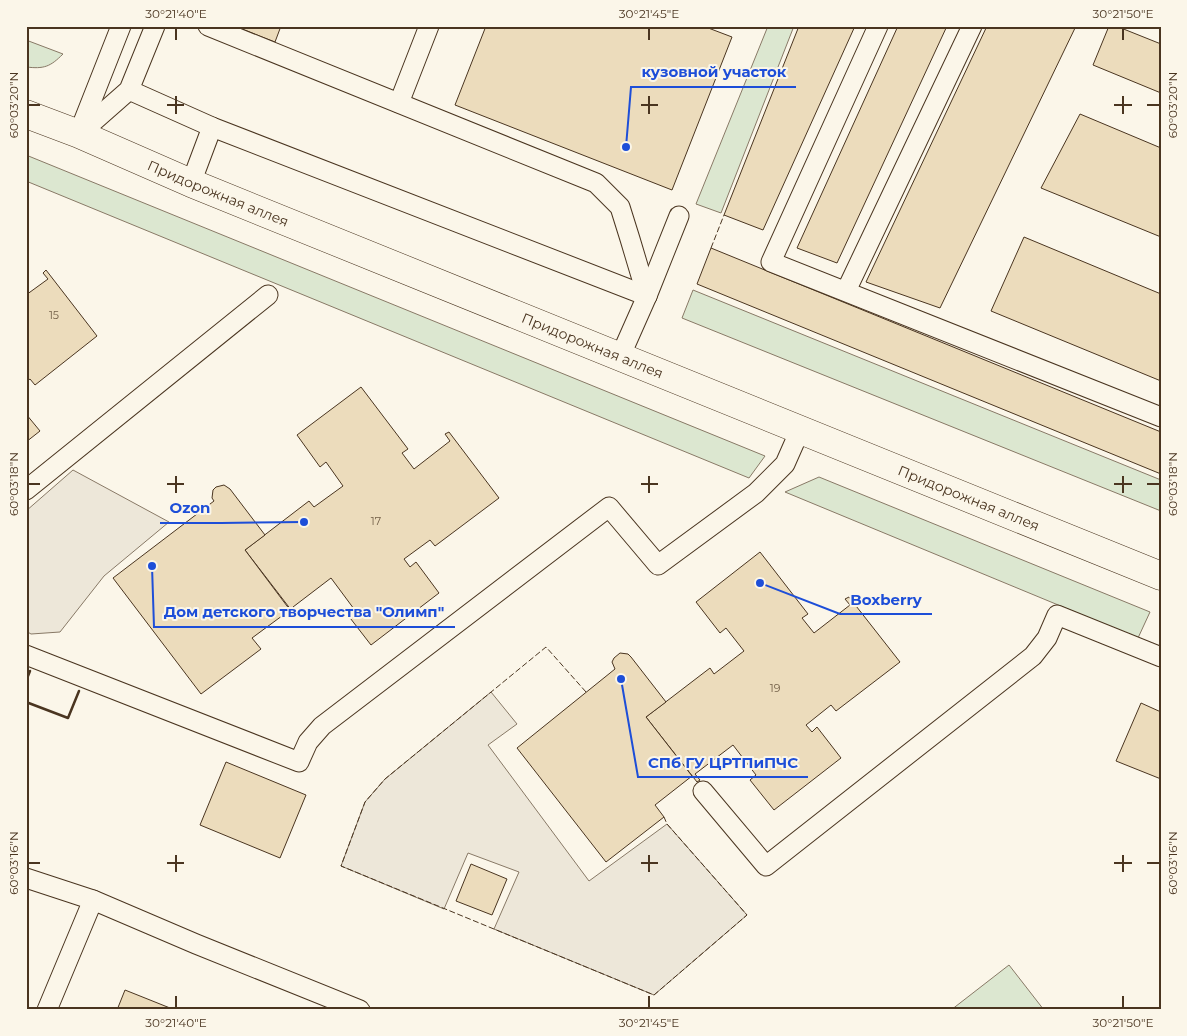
<svg xmlns="http://www.w3.org/2000/svg" width="1187" height="1036" font-family="Montserrat,sans-serif">
<style>
.green{fill:#dce7d0;stroke:#887966}
.parking{fill:#ede7d9;stroke:#887966}
.building{fill:#ecdcbc;stroke:#4a3520}
.lines{fill:none;stroke-linecap:round;stroke-linejoin:round}
.service-casing{stroke:#4a3520;stroke-width:21}
.tertiary-casing{stroke:#4a3520;stroke-width:29}
.service{stroke:#fbf6e9;stroke-width:19}
.tertiary{stroke:#fbf6e9;stroke-width:28}
.fence{stroke:#4a3520;stroke-width:1;stroke-dasharray:6 2.5;stroke-linecap:butt}
.wall{stroke:#4a3520;stroke-width:2.5}
.ticks{fill:none;stroke:#4a3520;stroke-width:2}
.labels{text-anchor:middle;dominant-baseline:central;stroke-width:4;stroke-linejoin:round;paint-order:stroke}
.number-label{font-size:11px;fill:#725f47}
.street-label{font-size:14px;fill:#4a3520;stroke:#fbf6e9}
.leader{fill:none;stroke:#1d4ed8;stroke-width:2}
.callout-dot{fill:#1d4ed8;stroke:#fbf6e9;stroke-width:2}
.callout-label{font-size:15px;text-anchor:middle;font-weight:bold;fill:#1d4ed8;stroke:#fbf6e9;stroke-width:4;stroke-linejoin:round;paint-order:stroke}
.neatline{fill:none;stroke:#4a3520;stroke-width:2}
.ticks-label{font-size:12px;text-anchor:middle;fill:#4a3520}
</style>
<rect width="100%" height="100%" fill="#fbf6e9"/>
<!-- green -->
<g class="green">
<polygon points="768,26 794,26 721,213 696,204"/>
<path d="M 26,40 L 63,54 C 50,67 44,69 26,67 Z"/>
<polygon points="26,155 765,456 749,478 26,181"/>
<polygon points="693,290 1161,480 1161,511 682,318"/>
<polygon points="819,477 1150,612 1138,638 785,492"/>
<polygon points="1009,965 1044,1010 951,1010"/>
</g>
<!-- parking -->
<g class="parking">
<polygon points="73,470 169,522 104,576 60,632 31,634 26,631 26,511"/>
<polygon points="491,692 517,724 488,745 589,881 667,824 747,915 654,995 494,929 519,872 468,853 444,909 341,866 365,802 385,779"/>
</g>
<!-- building -->
<g class="building">
<polygon points="234,26 281,26 275,42"/>
<polygon points="486,26 703,26 732,37 672,190 455,105"/>
<polygon points="799,26 855,26 763,230 724,215"/>
<polygon points="898,26 947,26 837,263 797,248"/>
<polygon points="987,26 1076,26 940,308 866,282"/>
<polygon points="1109,26 1116,26 1161,44 1161,93 1093,65"/>
<polygon points="1080,114 1161,148 1161,237 1041,188"/>
<polygon points="1024,237 1161,294 1161,381 991,311"/>
<polygon points="711,248 1161,432 1161,474 697,284"/>
<polygon points="46,270 97,336 35,385 30,379 26,382 26,295 48,279 43,273"/>
<polygon points="361,387 408,449 402,453 414,469 450,441 445,434 449,432 499,498 435,546 430,540 404,559 410,567 416,562 439,593 371,645 347,614 354,609 331,578 293,607 298,613 295,615 245,550 309,501 314,507 343,486 326,462 320,467 297,435"/>
<polygon points="26,414 40,431 26,442"/>
<polygon points="224,485 230,489 265,535 245,550 290,610 252,638 261,649 201,694 113,578 214,501 212,498 213,490 216,487"/>
<polygon points="760,552 808,614 802,618 814,633 850,605 845,599 849,597 900,662 836,711 831,705 806,725 812,732 817,727 841,758 774,810 750,780 756,775 733,745 695,774 700,780 697,782 646,717 710,668 714,674 744,651 726,628 720,633 696,602"/>
<polygon points="620,653 628,654 631,657 666,702 646,717 692,776 655,805 664,817 606,862 517,748 615,669 612,662 614,658"/>
<polygon points="1141,703 1161,712 1161,779 1116,761"/>
<polygon points="226,762 306,795 280,858 200,825"/>
<polygon points="471,864 507,879 492,915 456,901"/>
<polygon points="125,990 175,1010 117,1010"/>
</g>
<g class="lines">
<!-- service casing -->
<g class="service-casing">
<g id="service">
<polyline points="208,26 596,183 620,207 630,239 647,296"/>
<polyline points="878,26 771,262 1161,417"/>
<polyline points="129,90 212,127 647,296 620,357"/>
<polyline points="399,103 429,26"/>
<polyline points="80,130 121,26"/>
<polyline points="79,134 129,90 155,26"/>
<polyline points="191,183 212,127"/>
<polyline points="846,291 972,26"/>
<polyline points="647,296 679,216"/>
<polyline points="26,490 268,295"/>
<polyline points="26,655 299,762 308,742 322,726 609,507 658,565 756,493 785,464 800,430"/>
<polyline points="703,791 766,866 1033,656 1047,638 1057,615 1161,657"/>
<polyline points="26,878 93,900"/>
<polyline points="47,1010 93,900 196,944 360,1010"/>
</g>
</g>
<!-- tertiary casing -->
<g class="tertiary-casing">
<g id="tertiary">
<path id="s1" d="M 26,114 L 79,134 L 191,183 L 1161,576"/>
</g>
</g>
<!-- service -->
<use href="#service" class="service"/>
<!-- tertiary -->
<use href="#tertiary" class="tertiary"/>
<!-- fence -->
<g class="fence">
<polyline points="711,248 724,215"/>
<polyline points="586,692 546,647 385,779 365,802 341,866 654,995 747,915 667,824 664,817"/>
</g>
<!-- wall -->
<g class="wall">
<polyline points="26,681 30,671"/>
<polyline points="26,702 68,718 79,691"/>
</g>
</g>
<!-- ticks -->
<path class="ticks" d="M 176,28 L 176,40M 649,28 L 649,40M 1123,28 L 1123,40M 176,96 L 176,114M 649,96 L 649,114M 1123,96 L 1123,114M 28,105 L 40,105M 167,105 L 184,105M 641,105 L 658,105M 1114,105 L 1132,105M 1147,105 L 1160,105M 176,476 L 176,493M 649,476 L 649,493M 1123,476 L 1123,493M 28,484 L 40,484M 167,484 L 184,484M 641,484 L 658,484M 1114,484 L 1132,484M 1147,484 L 1160,484M 176,855 L 176,872M 649,855 L 649,872M 1123,855 L 1123,872M 28,863 L 40,863M 167,863 L 184,863M 641,863 L 658,863M 1114,863 L 1132,863M 1147,863 L 1160,863M 176,996 L 176,1008M 649,996 L 649,1008M 1123,996 L 1123,1008"/>
<g class="labels">
<!-- number labels -->
<g class="number-label">
<text x="54" y="315">15</text>
<text x="376" y="521">17</text>
<text x="775" y="688">19</text>
</g>
<!-- street labels -->
<g class="street-label">
<text stroke="none"><textPath href="#s1" startOffset="208">Придорожная аллея</textPath></text>
<text stroke="none"><textPath href="#s1" startOffset="612">Придорожная аллея</textPath></text>
<text stroke="none"><textPath href="#s1" startOffset="1018">Придорожная аллея</textPath></text>
</g>
</g>
<!-- callouts -->
<path class="leader" d="M626 147L631 87H796M304 522L221 523H160M760 583L840 614H932M152 566L154 627H455M621 679L638 777H808"/>
<g class="callout-dot">
<circle cx="626" cy="147" r="5"/>
<circle cx="304" cy="522" r="5"/>
<circle cx="760" cy="583" r="5"/>
<circle cx="152" cy="566" r="5"/>
<circle cx="621" cy="679" r="5"/>
</g>
<g class="callout-label">
<text x="714" y="77">кузовной участок</text>
<text x="190" y="513">Ozon</text>
<text x="886" y="605">Boxberry</text>
<text x="304" y="617">Дом детского творчества "Олимп"</text>
<text x="723" y="768">СПб ГУ ЦРТПиПЧС</text>
</g>
<!-- border -->
<rect width="1187" height="1036" fill="none" stroke="#fbf6e9" stroke-width="55"/>
<rect x="28" y="28" width="1132" height="980" class="neatline"/>
<g class="ticks-label">
<text x="176" y="18">30°21'40"E</text>
<text x="649" y="18">30°21'45"E</text>
<text x="1123" y="18">30°21'50"E</text>
<text transform="translate(14 105) rotate(-90)" y="4">60°03'20"N</text>
<text transform="translate(1173 105) rotate(-90)" y="4">60°03'20"N</text>
<text transform="translate(14 484) rotate(-90)" y="4">60°03'18"N</text>
<text transform="translate(1173 484) rotate(-90)" y="4">60°03'18"N</text>
<text transform="translate(14 863) rotate(-90)" y="4">60°03'16"N</text>
<text transform="translate(1173 863) rotate(-90)" y="4">60°03'16"N</text>
<text x="176" y="1027">30°21'40"E</text>
<text x="649" y="1027">30°21'45"E</text>
<text x="1123" y="1027">30°21'50"E</text>
</g>
</svg>
